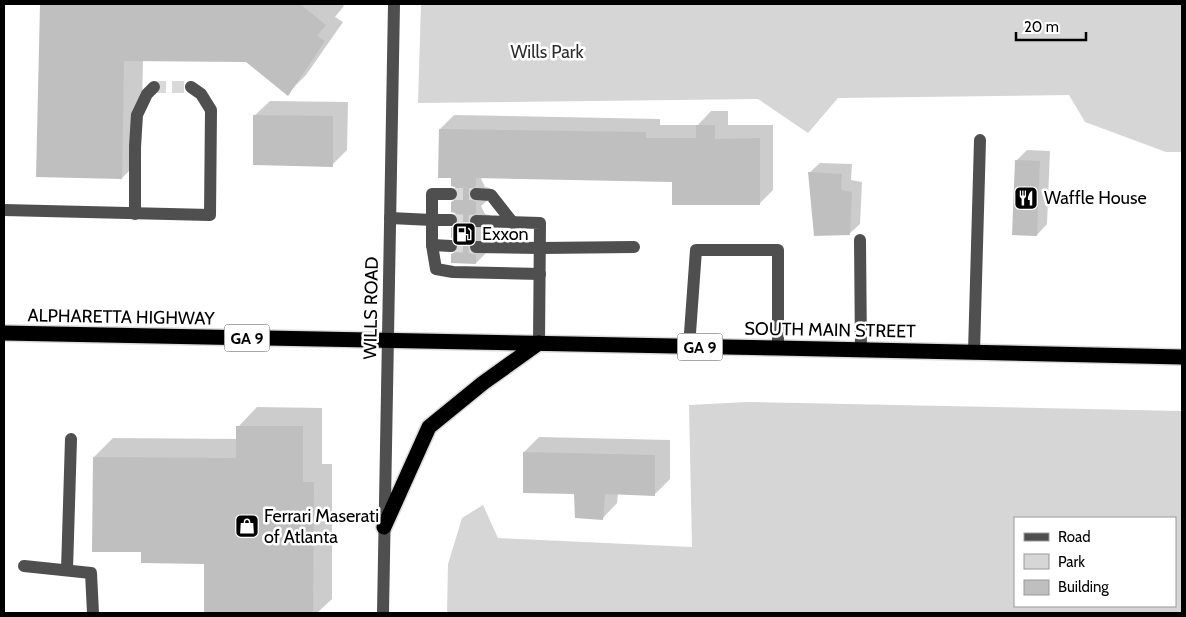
<svg xmlns="http://www.w3.org/2000/svg" width="1186" height="617" font-family="Cabin,sans-serif">
<style>
.green{fill:#d6d6d6;fill-rule:evenodd}
.shadow{fill:#0003}
.building{fill:#bfbfbf}
.lines{fill:none;stroke-linecap:round;stroke-linejoin:round}
.minor-tunnel{stroke:#d9d9d9;stroke-width:12;stroke-dasharray:12 6;stroke-linecap:butt}
.highway-casing{stroke:#dbdbdb;stroke-width:18}
.minor{stroke:#4f4f4f;stroke-width:12}
.highway{stroke:#000;stroke-width:15}
.labels{text-anchor:middle;dominant-baseline:central;stroke-width:5;stroke-linejoin:round;paint-order:stroke}
.shield{fill:#fff;stroke:#4c4c4c;stroke-width:1}
.shield-label{font-size:16px;font-weight:bold;fill:#000}
.park-label{font-size:18px;fill:#2d2d2d;stroke:#fff}
.poi-label{font-size:18px;fill:#000;stroke:#fff;text-anchor:start}
.street-label{font-size:18px;fill:#000;stroke:#fff}
</style>
<rect width="100%" height="100%" fill="#fff"/>
<!-- green -->
<g class="green">
<polygon points="421,4 1182,4 1182,152 1166,152 1085,122 1069,95 838,98 808,133 758,99 418,103"/>
<path d="M 747,402 L 1182,411 L 1182,613 L 447,613 L 448,564 L 462,518 L 483,505 L 498,538 L 692,547 L 689,405 ZM 1015,518 L 1175,518 L 1175,606 L 1015,606 Z"/>
</g>
<!-- shadow -->
<g class="shadow">
<polygon points="41,4 342,4 344,6 335,17 343,22 306,75 287,94 246,61 143,60 141,159 122,178 38,176"/>
<polygon points="270,101 348,102 347,150 332,165 254,116"/>
<polygon points="711,111 728,111 728,125 773,125 773,190 759,204 673,181 483,177 481,179 485,187 490,188 490,198 481,206 485,214 490,215 490,224 481,232 485,240 490,241 490,249 476,263 452,255 460,247 452,229 460,221 452,203 460,195 452,177 440,129 454,115 660,119 660,125 698,125"/>
<polygon points="1027,150 1050,151 1047,224 1037,235 1016,161"/>
<polygon points="820,163 852,164 851,180 862,182 860,224 849,234 809,173"/>
<polygon points="257,407 322,408 322,464 332,464 332,599 317,613 205,613 205,563 143,551 94,457 113,438 238,439 238,427"/>
<polygon points="539,437 670,440 670,479 655,494 618,493 617,503 602,519 576,492 524,452"/>
</g>
<!-- building -->
<g class="building">
<polygon points="40,4 300,4 326,25 317,36 325,41 288,96 246,62 124,61 122,179 36,177"/>
<polygon points="253,115 333,116 333,167 253,165"/>
<polygon points="696,125 715,125 715,139 760,138 760,205 672,205 672,182 476,178 476,186 470,189 468,194 471,200 476,202 476,213 469,216 468,221 471,228 476,229 476,239 469,242 468,247 471,254 476,255 476,264 451,263 451,254 458,251 459,246 456,240 451,238 451,228 458,224 459,220 455,213 451,212 451,202 458,198 459,194 455,187 451,186 451,178 438,178 439,129 646,132 646,138 696,138"/>
<polygon points="1015,160 1040,161 1037,236 1012,235"/>
<polygon points="808,172 842,174 841,190 852,192 850,235 814,236"/>
<polygon points="236,426 303,426 303,482 314,482 313,613 204,613 204,564 141,563 141,552 92,552 93,457 236,458"/>
<polygon points="523,452 655,455 655,496 605,494 603,520 575,518 574,494 523,493"/>
</g>
<g class="lines">
<!-- minor-tunnel -->
<g class="minor-tunnel">
<polyline points="154,87 191,87"/>
<polyline points="451,194 476,194"/>
<polyline points="451,220 476,221"/>
<polyline points="451,246 476,247"/>
</g>
<!-- highway casing -->
<g class="highway-casing">
<g id="highway">
<polyline points="4,333 778,348 1182,357"/>
<polyline points="384,527 429,427 483,383 539,343"/>
</g>
</g>
<!-- minor -->
<g class="minor">
<polyline points="451,194 432,194 432,220 451,220"/>
<polyline points="476,194 491,195 513,223"/>
<polyline points="4,210 210,215 211,110 201,94 191,87"/>
<polyline points="135,214 135,146 137,115 147,94 154,87"/>
<polyline points="390,218 432,220 432,245 436,269 453,272 540,274"/>
<polyline points="476,221 540,223 539,343"/>
<polyline points="860,240 861,350"/>
<polyline points="432,245 451,246"/>
<polyline points="476,247 540,248 634,247"/>
<polyline points="689,347 696,250 778,250 778,348"/>
<polyline points="974,352 980,140"/>
<polyline points="24,566 91,573 93,613"/>
<polyline points="67,570 71,439"/>
<polyline points="383,613 394,4"/>
</g>
<!-- highway -->
<use href="#highway" class="highway"/>
</g>
<!-- icons -->
<defs>
<g id="restaurant-square" transform="scale(1.25)"><rect x="-9" y="-9" width="18" height="18" rx="4" fill="#000" stroke="#fff"/><path d="M-5-6h1v4h1v-4h1v4h1v-4h1v5L-1.5 .5V6h-2V.5L-5-1ZM5-6V6H3V1.5H1.5Q1.5-4 5-6Z" fill="#fff"/></g>
<g id="fuel-square" transform="scale(1.25)"><rect x="-9" y="-9" width="18" height="18" rx="4" fill="#000" stroke="#fff"/><path d="M-5.5-6h7V0h2V4h1.3V-2.5L3-4.5l.8-.8L6-3V5H2.5V1h-1V6h-7ZM-4.2-4.7v3.2H.2V-4.7Z" fill="#fff"/></g>
<g id="shop-square" transform="scale(1.25)"><rect x="-9" y="-9" width="18" height="18" rx="4" fill="#000" stroke="#fff"/><path d="M-5-2.5h2.3a2.7 3.5 0 0 1 5.4 0H5L5.5 6h-11ZM-1.5-2.5h3a1.5 2.3 0 0 0-3 0Z" fill="#fff"/></g>
</defs>
<g fill-rule="evenodd">
<use href="#restaurant-square" x="1026" y="198"/>
<use href="#fuel-square" x="464" y="234"/>
<use href="#shop-square" x="247" y="526"/>
</g>
<g class="labels">
<!-- shield labels -->
<g class="shield">
<rect x="224.5" y="324.5" width="45" height="27" rx="4"/>
<rect x="677.5" y="333.5" width="45" height="27" rx="4"/>
</g>
<g class="shield-label">
<text x="247" y="338">GA 9</text>
<text x="700" y="347">GA 9</text>
</g>
<!-- park labels -->
<g class="park-label">
<text x="547" y="52">Wills Park</text>
</g>
<!-- poi labels -->
<g class="poi-label">
<text x="1044" y="198">Waffle House</text>
<text x="482" y="234">Exxon</text>
<text x="264" y="516">Ferrari Maserati<tspan x="264" dy="21">of Atlanta</tspan></text>
</g>
<!-- street labels -->
<g class="street-label">
<text transform="translate(371 308) rotate(-89)">WILLS ROAD</text>
<text transform="translate(121 317) rotate(1)">ALPHARETTA HIGHWAY</text>
<text transform="translate(830 330) rotate(1)">SOUTH MAIN STREET</text>
</g>
</g>
<!-- border -->
<rect width="1186" height="617" fill="none" stroke="#000000" stroke-width="10"/>
<!-- legend -->
<rect x="1014" y="517" width="162" height="90" fill="#ffffff" stroke="#999999"/>
<rect x="1024" y="533" width="25" height="8" fill="#4f4f4f" stroke="#999999"/>
<text x="1058" y="542" font-size="15" fill="#000000">Road</text>
<rect x="1024" y="554" width="25" height="15" fill="#d6d6d6" stroke="#999999"/>
<text x="1058" y="567" font-size="15" fill="#000000">Park</text>
<rect x="1024" y="580" width="25" height="15" fill="#bfbfbf" stroke="#999999"/>
<text x="1058" y="592" font-size="15" fill="#000000">Building</text>
<!-- scale -->
<path d="M1016 32v8h70v-8" fill="none" stroke="#000000" stroke-width="2.5"/>
<text x="1024" y="32" font-size="15" fill="#000000" stroke="#ffffff" stroke-width="4" paint-order="stroke">20 m</text>
</svg>
